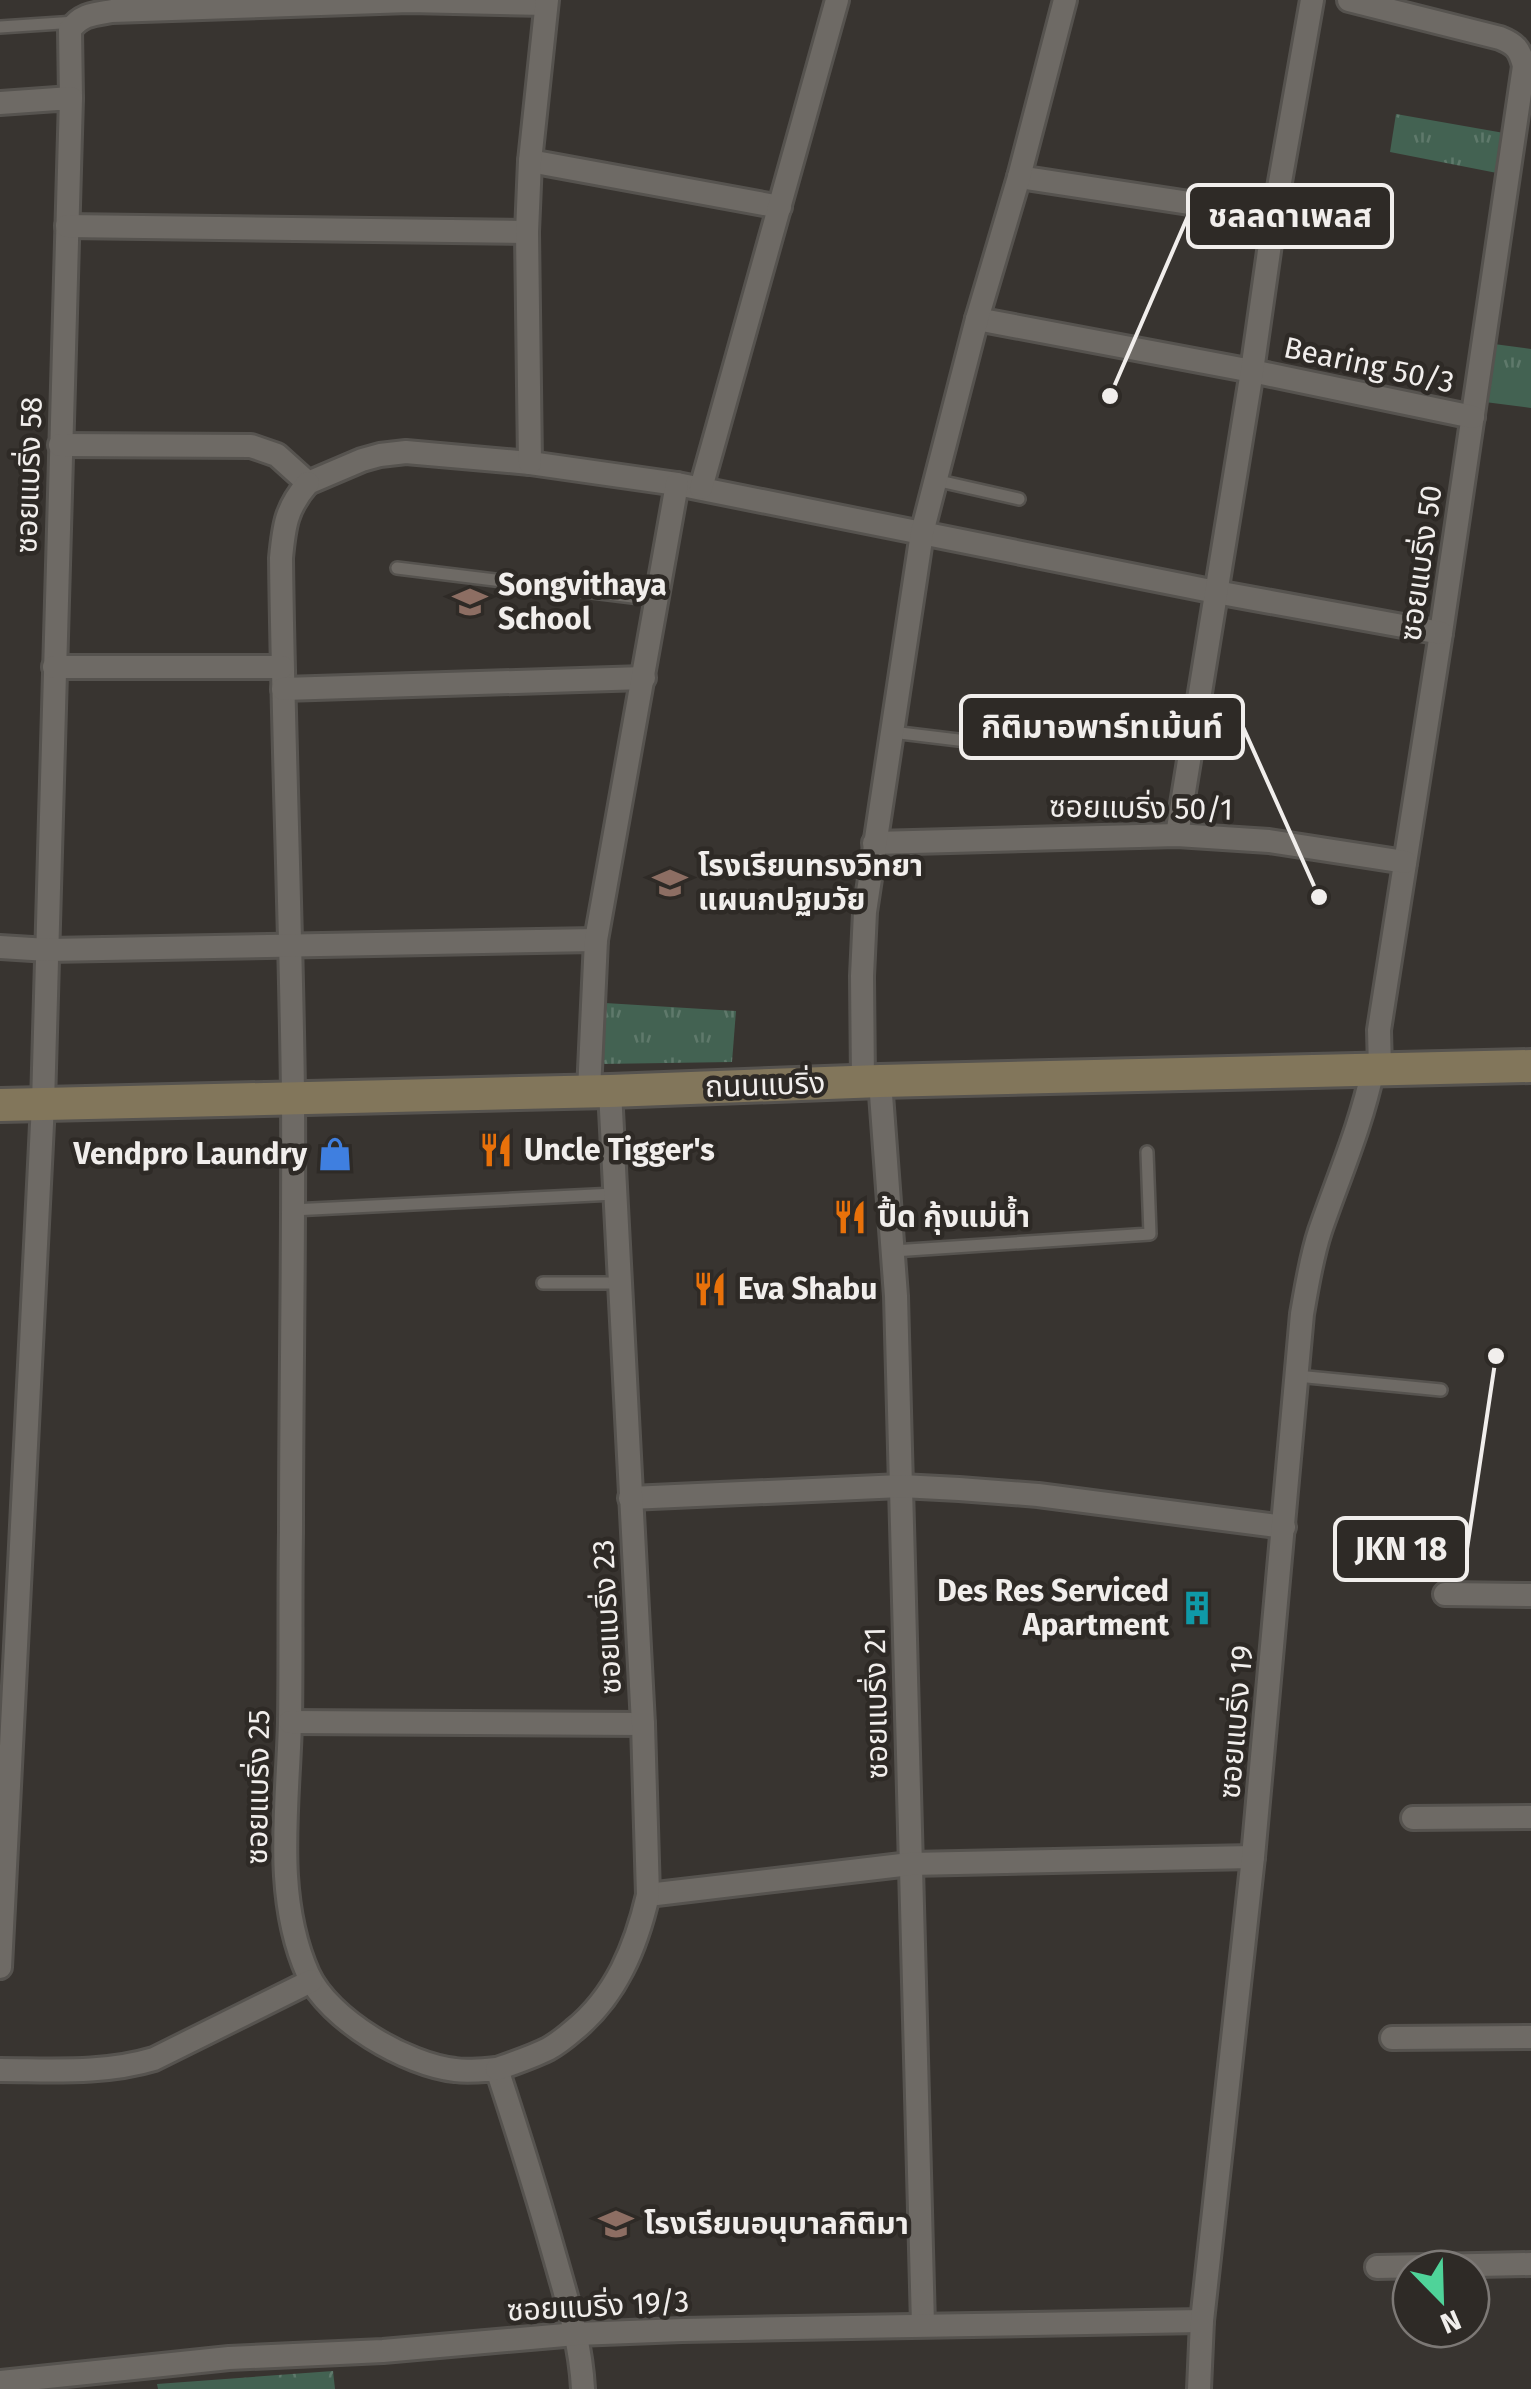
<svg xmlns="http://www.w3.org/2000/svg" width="1531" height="2389" font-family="'Fira Sans','Noto Sans Thai',sans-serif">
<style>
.grass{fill:url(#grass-tufts)}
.forest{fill:url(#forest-crowns)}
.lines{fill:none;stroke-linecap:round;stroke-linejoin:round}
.lane-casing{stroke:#56534f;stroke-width:16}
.street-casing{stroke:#56534f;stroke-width:28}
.secondary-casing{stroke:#56534f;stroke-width:38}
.lane{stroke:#6e6a65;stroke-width:11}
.street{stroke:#6e6a65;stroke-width:22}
.secondary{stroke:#82765b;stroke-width:32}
.labels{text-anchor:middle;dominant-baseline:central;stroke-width:9;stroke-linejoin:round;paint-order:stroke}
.street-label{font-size:30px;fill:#f1eeec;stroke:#2e2a26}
.poi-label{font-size:30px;font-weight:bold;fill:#f1eeec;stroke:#2e2a26;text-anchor:start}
.leader{fill:none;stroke:#f1eeec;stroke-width:4}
.callout-dot{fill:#f1eeec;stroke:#2e2a26;stroke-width:4}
.callout{fill:#2e2a26;stroke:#f1eeec;stroke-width:4}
.callout-label{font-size:32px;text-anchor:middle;font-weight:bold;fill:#f1eeec}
</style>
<defs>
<pattern id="grass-tufts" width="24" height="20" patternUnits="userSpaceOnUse" patternTransform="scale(2.5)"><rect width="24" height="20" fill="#436252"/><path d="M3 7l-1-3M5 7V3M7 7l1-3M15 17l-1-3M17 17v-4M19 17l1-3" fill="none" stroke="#5f796b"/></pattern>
<pattern id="forest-crowns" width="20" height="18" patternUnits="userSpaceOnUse" patternTransform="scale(2.5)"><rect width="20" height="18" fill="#436252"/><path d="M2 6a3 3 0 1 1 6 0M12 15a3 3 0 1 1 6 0" fill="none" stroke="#5f796b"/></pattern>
</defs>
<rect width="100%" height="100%" fill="#383430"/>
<!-- grass -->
<g class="grass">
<polygon points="1396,114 1504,133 1497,173 1390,152"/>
<polygon points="1494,344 1531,349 1531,408 1485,402"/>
<polygon points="605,1003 736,1011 732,1062 601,1064"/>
</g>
<!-- forest -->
<polygon class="forest" points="333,2371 335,2389 158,2389 157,2384"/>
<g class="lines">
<!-- lane casing -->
<g class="lane-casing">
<g id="lane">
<polyline points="0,27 76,22"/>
<polyline points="935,480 1019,499"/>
<polyline points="397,568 657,600"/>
<polyline points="892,732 983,743"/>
<polyline points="292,1210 615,1194"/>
<polyline points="893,1251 1150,1234 1147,1152"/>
<polyline points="543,1283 619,1283"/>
<polyline points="1297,1376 1441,1390"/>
</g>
</g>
<!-- street casing -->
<g class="street-casing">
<g id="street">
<path d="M 1349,0 L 1500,38 C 1515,44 1520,49 1524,66 L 1441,633 L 1379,1030 L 1380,1069"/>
<path d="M 71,98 L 70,30 C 81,14 95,14 112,11 L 409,1 L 546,4"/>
<polyline points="0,103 71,98 43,1104 0,1967"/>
<polyline points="530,161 780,207"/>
<polyline points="1019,177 1274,216"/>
<polyline points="67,226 527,232"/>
<polyline points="977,319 1252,371 1473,417"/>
<polyline points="60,445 251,446 277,455 308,483 362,460 380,455 406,452 530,463 677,484 1216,592 1441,633"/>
<polyline points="530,463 527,232 530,161 547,0"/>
<path d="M 308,483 C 286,508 284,526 281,558 C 283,737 291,916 293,1095 C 294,1240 291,1386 291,1532 C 290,1595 291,1659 290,1722 C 288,1805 273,1896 308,1974 C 329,2020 407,2065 455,2070 C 469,2072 483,2070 497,2069 C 518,2133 538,2197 556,2261 C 568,2303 581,2345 583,2389"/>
<polyline points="701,488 837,0"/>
<polyline points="54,667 282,667"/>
<polyline points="283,689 644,678"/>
<polyline points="1177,835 1252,371 1274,216 1312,0"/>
<polyline points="874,843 1177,835 1269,841 1405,862"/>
<polyline points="0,947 48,950 596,940"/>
<polyline points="880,1081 896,1296 923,2325"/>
<polyline points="863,1082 862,976 865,912 922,533 977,319 1019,177 1065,0"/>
<polyline points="589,1091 596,940 677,484"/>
<polyline points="630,1498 901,1486 959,1489 1038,1495 1284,1527"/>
<polyline points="1445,1594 1531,1595"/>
<polyline points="290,1722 643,1724"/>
<polyline points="1413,1818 1531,1817"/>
<polyline points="648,1895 910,1864 1253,1857"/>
<polyline points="1392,2038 1531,2037"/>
<path d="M 497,2069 C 514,2063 532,2057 548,2049 C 557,2044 566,2037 574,2030 C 616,1996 636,1947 648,1895 L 643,1724 L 610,1091"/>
<path d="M 0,2070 C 52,2070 104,2074 154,2059 L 311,1981"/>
<polyline points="1377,2267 1531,2264"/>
<polyline points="0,2382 229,2358 383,2351 576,2334 682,2330 1202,2321"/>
<path d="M 1199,2389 L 1202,2321 L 1253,1857 L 1302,1314 C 1307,1286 1311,1258 1320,1231 C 1339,1176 1361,1126 1373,1069"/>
</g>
</g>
<!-- secondary casing -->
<g class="secondary-casing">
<polyline id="secondary" points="0,1105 610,1091 880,1081 1531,1066"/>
</g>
<!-- lane -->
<use href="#lane" class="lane"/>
<!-- street -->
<use href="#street" class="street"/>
<!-- secondary -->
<use href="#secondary" class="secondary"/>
</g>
<!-- icons -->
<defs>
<g id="school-bare" transform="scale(2.7)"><path d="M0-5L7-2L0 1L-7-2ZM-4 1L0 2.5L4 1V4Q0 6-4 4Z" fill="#8d6e63" stroke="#2e2a26" stroke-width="2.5" paint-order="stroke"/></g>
<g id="restaurant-bare" transform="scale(2.7)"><path d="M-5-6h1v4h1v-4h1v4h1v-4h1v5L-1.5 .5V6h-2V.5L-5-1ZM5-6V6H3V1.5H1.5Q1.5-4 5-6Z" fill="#e8710a" stroke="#2e2a26" stroke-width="2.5" paint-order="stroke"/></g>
<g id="shop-bare" transform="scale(2.7)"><path d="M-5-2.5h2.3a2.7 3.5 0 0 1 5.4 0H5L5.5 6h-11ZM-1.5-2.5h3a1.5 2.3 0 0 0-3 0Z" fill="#3f7fe0" stroke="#2e2a26" stroke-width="2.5" paint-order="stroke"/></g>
<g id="building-bare" transform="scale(2.7)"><path d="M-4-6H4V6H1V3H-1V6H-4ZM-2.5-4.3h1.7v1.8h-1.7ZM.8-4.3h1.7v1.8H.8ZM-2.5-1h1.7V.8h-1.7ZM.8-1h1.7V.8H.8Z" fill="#0f9aa8" stroke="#2e2a26" stroke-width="2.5" paint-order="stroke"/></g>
</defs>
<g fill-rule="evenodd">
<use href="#school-bare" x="470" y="602"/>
<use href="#school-bare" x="670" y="883"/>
<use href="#restaurant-bare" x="496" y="1150"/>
<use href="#shop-bare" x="335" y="1154"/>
<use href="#restaurant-bare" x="850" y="1217"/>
<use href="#restaurant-bare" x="710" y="1289"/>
<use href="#building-bare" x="1197" y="1608"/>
<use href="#school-bare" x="616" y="2224"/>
</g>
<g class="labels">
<!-- street labels -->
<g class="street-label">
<text transform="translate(1369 365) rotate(12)">Bearing 50/3</text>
<text transform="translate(29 475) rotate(-88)">ซอยแบริ่ง 58</text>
<text transform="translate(1421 563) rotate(-82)">ซอยแบริ่ง 50</text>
<text transform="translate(1141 808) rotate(1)">ซอยแบริ่ง 50/1</text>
<text transform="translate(765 1085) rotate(-2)">ถนนแบริ่ง</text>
<text transform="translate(607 1617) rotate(-93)">ซอยแบริ่ง 23</text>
<text transform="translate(876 1703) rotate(-91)">ซอยแบริ่ง 21</text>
<text transform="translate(1236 1722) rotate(-85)">ซอยแบริ่ง 19</text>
<text transform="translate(258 1787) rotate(-89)">ซอยแบริ่ง 25</text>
<text transform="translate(598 2306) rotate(-3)">ซอยแบริ่ง 19/3</text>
</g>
<!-- poi labels -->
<g class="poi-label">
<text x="498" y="585">Songvithaya<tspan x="498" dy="34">School</tspan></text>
<text x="698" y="866">โรงเรียนทรงวิทยา<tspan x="698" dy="34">แผนกปฐมวัย</tspan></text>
<text x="524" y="1150">Uncle Tigger's</text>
<text x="307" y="1154" text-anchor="end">Vendpro Laundry</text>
<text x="878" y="1217">ปื้ด กุ้งแม่น้ำ</text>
<text x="738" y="1289">Eva Shabu</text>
<text x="1169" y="1591" text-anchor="end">Des Res Serviced<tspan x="1169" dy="34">Apartment</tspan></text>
<text x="644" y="2224">โรงเรียนอนุบาลกิติมา</text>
</g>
</g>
<!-- callouts -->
<path class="leader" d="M1110 396L1188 216M1319 897L1243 727M1496 1356L1467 1549"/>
<g class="callout-dot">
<circle cx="1110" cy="396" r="10"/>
<circle cx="1319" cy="897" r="10"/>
<circle cx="1496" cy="1356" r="10"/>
</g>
<g class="callout">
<rect x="1188" y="185" width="204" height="62" rx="10"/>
<rect x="961" y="696" width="282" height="62" rx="10"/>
<rect x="1335" y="1518" width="132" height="62" rx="10"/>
</g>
<g class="callout-label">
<text x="1290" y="227">ชลลดาเพลส</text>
<text x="1102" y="738">กิติมาอพาร์ทเม้นท์</text>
<text x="1401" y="1560">JKN 18</text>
</g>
<!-- north arrow -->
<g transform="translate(1441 2299) rotate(157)"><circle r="48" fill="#2e2a26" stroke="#7c7875" stroke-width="2.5"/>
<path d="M0-8L18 38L0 25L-18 38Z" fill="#4fd399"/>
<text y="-15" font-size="28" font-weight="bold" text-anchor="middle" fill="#f1eeec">N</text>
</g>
</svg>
